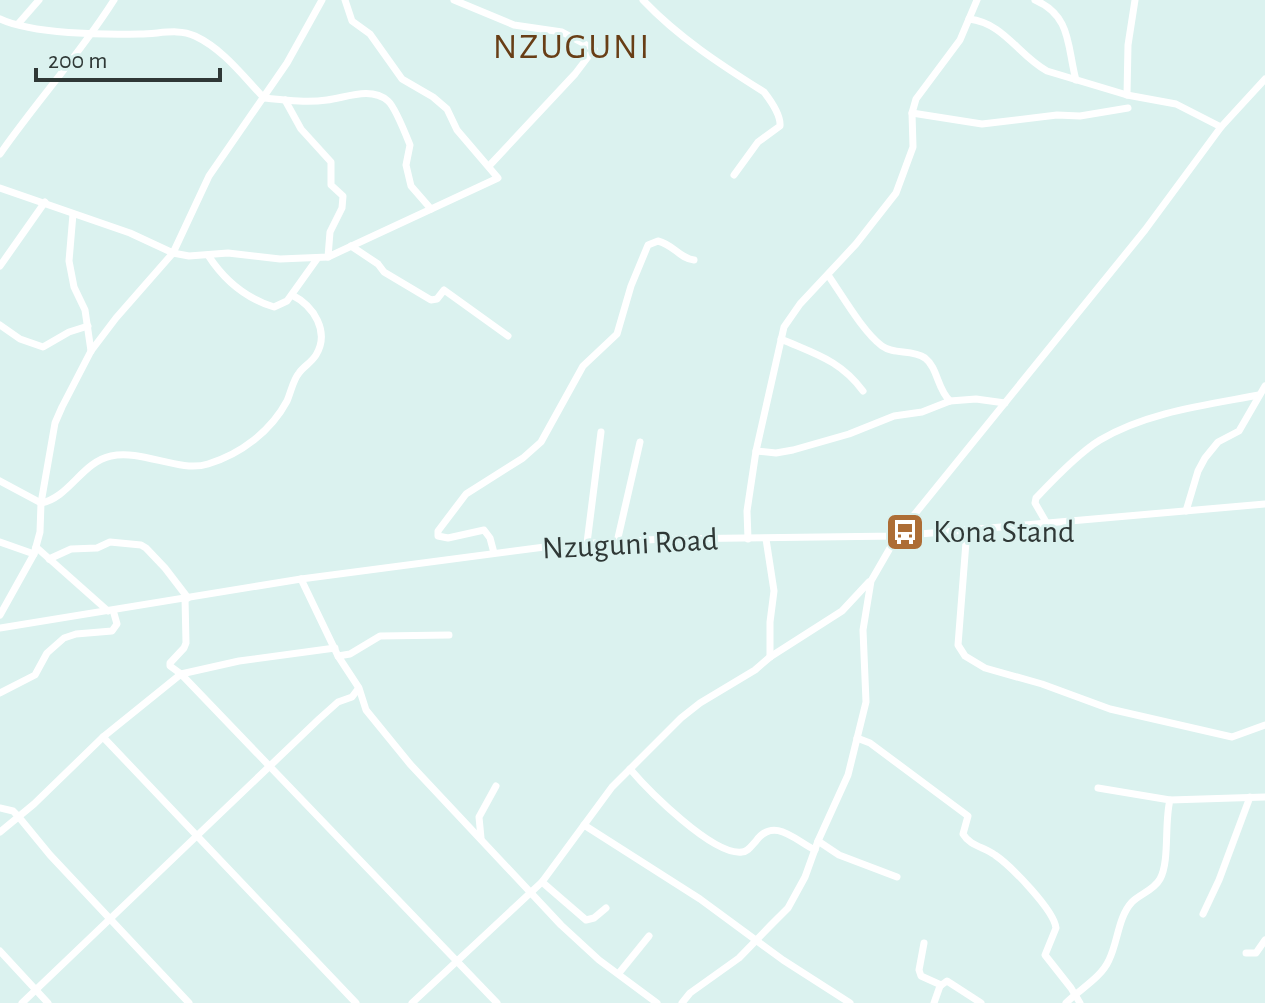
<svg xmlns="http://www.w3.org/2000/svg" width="1265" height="1003" font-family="'Alegreya Sans',sans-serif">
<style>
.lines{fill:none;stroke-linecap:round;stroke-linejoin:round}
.street{stroke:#fff;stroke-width:7}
.labels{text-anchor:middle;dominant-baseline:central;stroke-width:6;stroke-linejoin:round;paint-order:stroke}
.poi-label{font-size:32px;fill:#2f3836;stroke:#dbf2ef;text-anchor:start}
.street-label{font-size:32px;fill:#2f3836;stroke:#dbf2ef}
.quarter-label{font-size:36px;letter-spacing:2px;fill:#683e16;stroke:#dbf2ef}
</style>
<rect width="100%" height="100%" fill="#dbf2ef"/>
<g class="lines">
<!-- street -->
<g class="street">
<polyline points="454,0 514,25 562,32 594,49 575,74 489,166"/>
<path d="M 643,0 C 678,37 721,65 764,92 C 771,101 781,115 780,126 L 758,142 L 734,175"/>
<path d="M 1035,0 C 1072,16 1067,47 1076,80"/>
<path d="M 0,19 C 31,34 105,35 140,34 C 159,34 178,28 195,36 C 223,49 243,76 264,98 C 284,100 306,103 327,100 C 345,98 371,86 388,101 C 395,107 406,135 410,145 L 406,165 L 411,186 L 431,209"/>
<path d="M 969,19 C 1004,23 1018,55 1047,71 L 1127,95 L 1176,104 L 1221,127"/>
<polyline points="18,24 39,0"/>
<polyline points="1127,95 1128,45 1135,0"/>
<polyline points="285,100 301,129 331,162 331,185 343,196 342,208 330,232 328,257"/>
<polyline points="912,113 982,124 1057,115 1080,116 1128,108"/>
<path d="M 0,154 C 37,101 80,54 114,0"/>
<polyline points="0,188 130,233 173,253 189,256 228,253 280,259 328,257 498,178 457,130 447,109 433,97 402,79 370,34 352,21 345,0"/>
<polyline points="73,214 69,261 74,287 85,310 91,351"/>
<polyline points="351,246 378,264 384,272 431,300 437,299 444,290 508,336"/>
<path d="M 208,255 C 224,280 245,298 274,307 L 287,301 L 317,259"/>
<polyline points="0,266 45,202"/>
<path d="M 828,275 C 842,295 863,332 882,346 C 894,355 912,349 925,358 C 938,368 937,389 950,401"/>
<polyline points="0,325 20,339 43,347 69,332 88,326"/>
<path d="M 781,339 C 815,354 840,360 863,391"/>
<polyline points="756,451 776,453 793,450 849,434 894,416 922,412 950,401 976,399 1005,403"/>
<path d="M 0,481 L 41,503 C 69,498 82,462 111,456 C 142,449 179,473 208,464 C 241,454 271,431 287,401 C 291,392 293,380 299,373 C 304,366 311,363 316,355 C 330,332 314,306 292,295"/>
<polyline points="1186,511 1198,471 1205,458 1218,442 1239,431 1265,386"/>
<path d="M 1046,522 L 1035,503 L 1036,498 C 1052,481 1080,452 1100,440 C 1147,412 1206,405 1259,395"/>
<polyline points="967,529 958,645 965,656 985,668 1042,684 1110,709 1232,737 1265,725"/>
<polyline points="748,539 747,511 756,451 784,327 800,304 856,244 896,193 913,147 912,113 916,99 960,40 977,0"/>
<polyline points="766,539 774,591 770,622 770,657"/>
<polyline points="0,542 34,554"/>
<polyline points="617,542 640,442"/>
<polyline points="587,543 601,432"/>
<polyline points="36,547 108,611"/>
<path d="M 494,553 L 490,538 L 484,530 L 448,538 L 438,536 L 438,531 L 466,494 L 523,458 L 541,442 L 583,366 L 617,334 L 631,286 L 648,245 L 658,241 C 674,245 679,258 694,260"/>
<polyline points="49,559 71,549 97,548 110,542 141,545 146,548 165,568 188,598"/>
<polyline points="301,579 338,656 359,688 366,710 410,764 561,925 599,960 657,1003"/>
<polyline points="185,598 186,643 184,648 170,663 170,666 181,674 497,1003"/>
<polyline points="0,615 34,554 40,532 41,503 55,423 62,407 91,351 116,318 173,253 209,176 287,63 322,0"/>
<polyline points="0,628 301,579 560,545 664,539 897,536 1265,504"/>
<polyline points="338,656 350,654 380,636 449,635"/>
<polyline points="0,693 35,675 47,653 64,638 76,634 112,631 117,624 113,610"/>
<polyline points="103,737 356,1003"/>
<path d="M 857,738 L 870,743 L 968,816 L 963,834 C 970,846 984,847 995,855 C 1011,866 1054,910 1056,928 L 1045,955 L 1071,988 L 1080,1003"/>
<path d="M 630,769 C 648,790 713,856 742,852 C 748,852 752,845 756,841 C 774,816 796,841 815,850"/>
<polyline points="1098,788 1170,800"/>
<polyline points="0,808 13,811 18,816 50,855 189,1003"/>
<polyline points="584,825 700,899 783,960 850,1003"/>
<polyline points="0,832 34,804 103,737 181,674 239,661 335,648"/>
<polyline points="481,838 479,817 496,786"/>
<polyline points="818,841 839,855 897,877"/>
<polyline points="542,882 586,920 594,918 606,908"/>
<polyline points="1203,914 1219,880 1250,797"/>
<polyline points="924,943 919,970 921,976 941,985"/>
<polyline points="0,951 48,1003"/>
<polyline points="1246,953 1256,953 1265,940"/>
<polyline points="619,973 649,936"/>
<polyline points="22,1003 319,719 338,702 352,697 358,689"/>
<polyline points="412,1003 542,882 612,787 681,718 700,703 755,670 770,657 842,611 869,582"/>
<polyline points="682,1003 690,993 739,958 770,926 788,908 805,877 818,841 848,775 866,702 863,630 871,581 897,536 1145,230 1221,127 1265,79"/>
<polyline points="934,1003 940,986 947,981 981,1003"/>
<path d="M 1066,1003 C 1080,989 1101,978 1109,960 C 1118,942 1118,917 1132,902 C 1140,894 1154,890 1160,879 C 1170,861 1164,823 1170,800 L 1265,797"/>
</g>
</g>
<!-- icons -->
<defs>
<g id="bus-square" transform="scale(2)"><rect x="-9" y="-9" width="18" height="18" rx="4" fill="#ad6d35" stroke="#dbf2ef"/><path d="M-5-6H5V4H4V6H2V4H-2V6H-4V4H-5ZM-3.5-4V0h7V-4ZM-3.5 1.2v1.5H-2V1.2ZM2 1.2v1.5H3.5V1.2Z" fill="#fff"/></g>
</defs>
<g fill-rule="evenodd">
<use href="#bus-square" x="905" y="532"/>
</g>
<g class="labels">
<!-- poi labels -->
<g class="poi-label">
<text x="933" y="532">Kona Stand</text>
</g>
<!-- street labels -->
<g class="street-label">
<text transform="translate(630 544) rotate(-3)">Nzuguni Road</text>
</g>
<!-- quarter labels -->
<g class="quarter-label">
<text x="572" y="47">NZUGUNI</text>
</g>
</g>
<!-- scale -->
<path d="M36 68v12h184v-12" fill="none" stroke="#2f3836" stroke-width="4"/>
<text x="48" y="68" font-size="24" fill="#2f3836" stroke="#dbf2ef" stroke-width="6" paint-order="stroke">200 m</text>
</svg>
